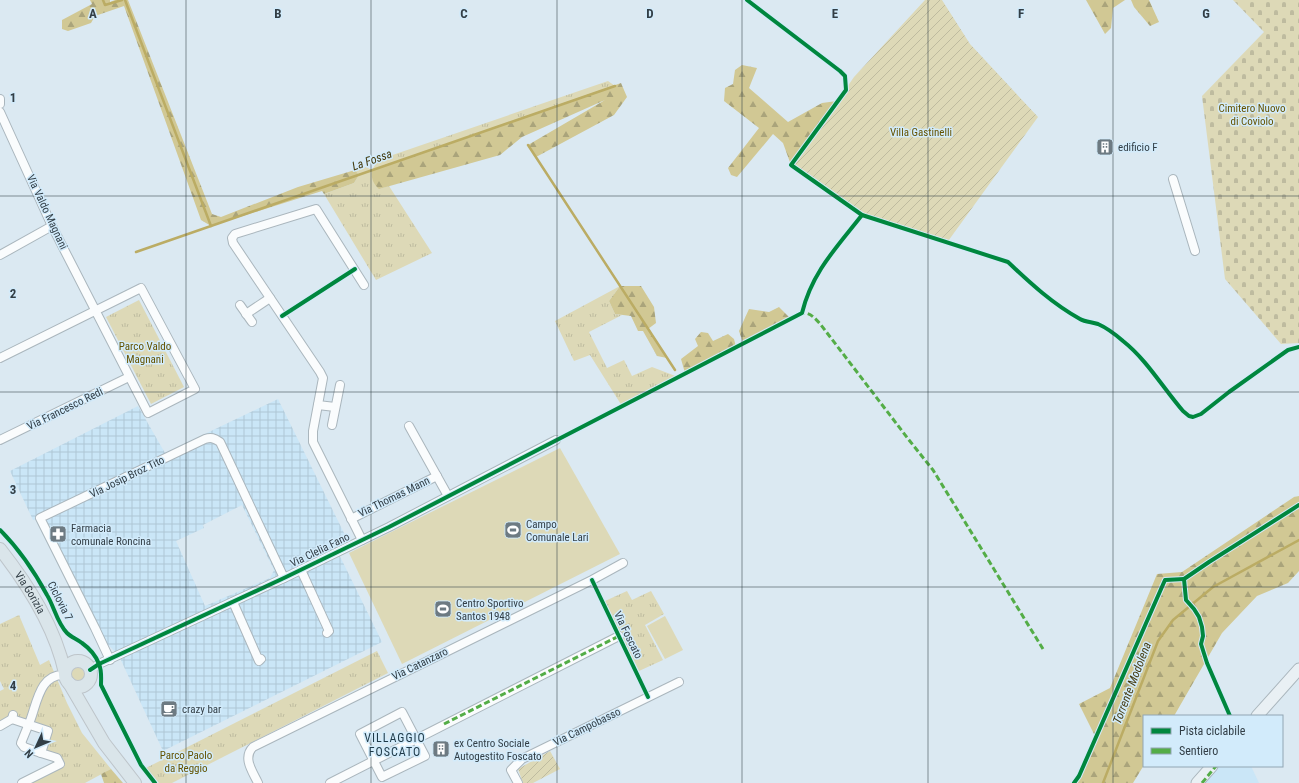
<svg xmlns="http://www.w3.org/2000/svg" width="1299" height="783" font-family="'Roboto Condensed',sans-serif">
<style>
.built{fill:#cae6f7}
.industrial{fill:url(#industrial-grid);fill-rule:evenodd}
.grass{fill:url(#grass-tufts)}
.forest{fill:url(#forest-firs)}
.cemetery{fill:url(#cemetery-stones)}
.garden{fill:url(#garden-furrows)}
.pitch{fill:#ddd9b7}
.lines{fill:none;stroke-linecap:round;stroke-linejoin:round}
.stream{stroke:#bbac64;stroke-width:2.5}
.street-casing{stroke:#aab6bd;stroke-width:10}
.secondary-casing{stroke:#aab6bd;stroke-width:13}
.primary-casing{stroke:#bec5ca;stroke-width:14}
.street{stroke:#fafcfd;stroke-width:8}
.secondary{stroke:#e9f0f4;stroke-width:11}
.primary{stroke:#dae5ea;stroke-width:12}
.quiet{stroke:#54ad47;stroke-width:3;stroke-dasharray:6 3;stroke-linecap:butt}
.cycleway-casing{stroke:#d2ebfb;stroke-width:6}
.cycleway{stroke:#00873e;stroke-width:4}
.grid{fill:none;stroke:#323e46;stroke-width:1;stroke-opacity:0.55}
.labels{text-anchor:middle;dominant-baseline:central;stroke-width:3;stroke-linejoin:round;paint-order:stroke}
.park-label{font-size:11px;fill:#655300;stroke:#d2ebfb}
.poi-label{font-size:11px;fill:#323e46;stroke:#d2ebfb;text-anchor:start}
.street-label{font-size:11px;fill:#323e46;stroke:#d2ebfb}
.water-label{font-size:12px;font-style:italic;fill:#463b0f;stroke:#d2ebfb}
.neighbourhood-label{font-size:12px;letter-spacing:1px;fill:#1e3948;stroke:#d2ebfb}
.grid-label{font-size:13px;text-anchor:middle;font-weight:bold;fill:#323e46;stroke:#d2ebfb;stroke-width:3;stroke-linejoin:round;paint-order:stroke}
</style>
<defs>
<pattern id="industrial-grid" width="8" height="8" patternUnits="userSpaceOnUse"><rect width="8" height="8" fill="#cae6f7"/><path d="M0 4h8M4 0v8" fill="none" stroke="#aec6d5"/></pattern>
<pattern id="grass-tufts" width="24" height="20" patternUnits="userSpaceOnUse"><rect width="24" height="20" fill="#ddd9b7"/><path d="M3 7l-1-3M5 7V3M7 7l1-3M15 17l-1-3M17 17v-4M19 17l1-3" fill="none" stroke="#bebb9f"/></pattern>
<pattern id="forest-firs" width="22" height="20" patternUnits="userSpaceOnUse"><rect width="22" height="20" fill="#d1c894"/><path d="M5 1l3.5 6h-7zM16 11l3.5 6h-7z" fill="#aaa47b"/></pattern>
<pattern id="cemetery-stones" width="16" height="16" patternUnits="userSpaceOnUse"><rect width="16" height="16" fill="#ddd9b7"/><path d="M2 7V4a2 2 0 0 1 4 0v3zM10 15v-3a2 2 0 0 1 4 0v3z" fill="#bebb9f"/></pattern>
<pattern id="garden-furrows" width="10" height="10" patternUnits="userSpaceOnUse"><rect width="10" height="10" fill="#ddd9b7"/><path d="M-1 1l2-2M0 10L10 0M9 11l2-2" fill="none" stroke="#bebb9f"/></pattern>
</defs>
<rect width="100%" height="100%" fill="#dbe9f2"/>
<!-- built -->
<polygon class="built" points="1219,766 1251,766 1259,783 1204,783"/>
<!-- industrial -->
<path class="industrial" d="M 278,399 L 345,535 L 333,542 L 382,642 L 163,751 L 119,656 L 97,633 L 40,519 L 33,520 L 10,471 L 138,406 L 165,453 ZM 242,505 L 274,570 L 270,578 L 205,606 L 176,541 L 204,528 L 203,525 Z"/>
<!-- grass -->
<g class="grass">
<polygon points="608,81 615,86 379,189 389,186 432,253 376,280 324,194 354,183 359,175 355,170 366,167 372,170 378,160"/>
<polygon points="620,286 609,301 615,314 622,315 589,332 607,368 624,360 632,376 652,367 678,377 622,406 590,355 574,361 555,321"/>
<polygon points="139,300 184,387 151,404 106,317"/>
<polygon points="627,591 632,600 651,591 664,614 645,625 663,660 639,671 605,601"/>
<polygon points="19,615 40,665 49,660 67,703 82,733 111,769 85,783 31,783 29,779 60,764 41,753 48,731 12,719 0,723 0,691 4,689 0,681 0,624"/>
<polygon points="377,651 388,673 172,783 159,783 146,768"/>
<path d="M 73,667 C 81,665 85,671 85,678 L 83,682 L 77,683 L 72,681 L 69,673 Z"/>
</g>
<!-- forest -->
<g class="forest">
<polygon points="90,0 110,0 110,2 115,0 128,0 212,214 221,217 298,187 355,170 359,175 354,183 324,194 322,191 211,226 201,220 124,6 95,16 91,23 68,31 62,29 62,20 92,4"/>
<polygon points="1086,0 1125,0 1113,8 1111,28 1105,34"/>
<polygon points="1131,0 1149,0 1159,22 1150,26 1134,7"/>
<polygon points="742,65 757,68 749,88 788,122 822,103 837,101 791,165 783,143 773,134 737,177 731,175 728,168 759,128 724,101 725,88 733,84 735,70"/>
<path d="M 621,83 L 627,97 L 614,115 L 536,157 L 528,145 L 605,100 L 522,137 L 500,155 L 379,189 C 373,183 371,179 372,170 Z"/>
<polygon points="620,286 641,286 654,307 656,323 648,329 667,358 657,356 643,331 638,331 631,316 615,314 609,301"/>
<polygon points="779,307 791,319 743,343 739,331 749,309 769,312"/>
<polygon points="701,332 708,333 713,341 728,334 734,339 736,347 685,373 681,359 698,346 695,339"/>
<polygon points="1299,496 1299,571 1288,583 1257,596 1222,633 1174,716 1144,716 1144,765 1133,783 1073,783 1095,736 1079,704 1110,688 1157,574 1182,572 1294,497"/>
<polygon points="111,769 123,783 104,783 101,774"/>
</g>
<!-- cemetery -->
<polygon class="cemetery" points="1233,0 1299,0 1299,343 1281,344 1225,279 1202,96 1264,32"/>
<!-- garden -->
<g class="garden">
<polygon points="925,0 942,0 970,44 1038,117 946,244 864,214 793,165 854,77"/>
<polygon points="550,751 560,769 533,783 523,783 518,769"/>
</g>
<!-- pitch -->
<g class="pitch">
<polygon points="560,448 620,554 402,664 349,553"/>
<polygon points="665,616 683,650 665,659 647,626"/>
</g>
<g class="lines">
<!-- stream -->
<g class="stream">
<polyline points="103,0 105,5 122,0"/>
<polyline points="125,0 211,226"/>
<polyline points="528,145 675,370"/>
<polyline points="136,252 615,86"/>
<polyline points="1103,783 1158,641 1173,620 1213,587 1299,540"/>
</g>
<!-- street casing -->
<g class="street-casing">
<g id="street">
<polyline points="0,99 0,104"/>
<polyline points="0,112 52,226 148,413 195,389 141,288 0,358"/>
<polyline points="1173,179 1195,251"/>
<polyline points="0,255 52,226"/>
<polyline points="240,305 252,322"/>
<polyline points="246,314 270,298"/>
<polyline points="318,405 335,407"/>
<polyline points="332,425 340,385"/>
<polyline points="409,426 448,496"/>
<polyline points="0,440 129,377"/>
<polyline points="351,519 437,476"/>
<polyline points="362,540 313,442 313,431 323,378 320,372 233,243 232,238 235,234 316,209 364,285"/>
<polyline points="301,570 329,631 327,633"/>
<polyline points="233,602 259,661 261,659"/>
<path d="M 110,660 L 95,628 L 40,518 L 205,439 C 211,437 214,438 220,442 L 284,578"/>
<polyline points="90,670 99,664 284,578 389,527 556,440"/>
<polygon points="402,712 425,756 382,777 360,734"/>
<path d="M 13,715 L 12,719 L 48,731 L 41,753 L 24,747 L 21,743 L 30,721 C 37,703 40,673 65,675"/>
<polyline points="0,726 12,719"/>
<polyline points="22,783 60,764 57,758 41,753"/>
<path d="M 258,783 C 253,772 242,758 253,747 L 592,580 L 623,563"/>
<polyline points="330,783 619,636"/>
<polyline points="518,783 511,770 522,759 679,682"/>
</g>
</g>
<!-- secondary casing -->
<g class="secondary-casing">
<g id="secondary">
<polyline points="1257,716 1299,669"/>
<polyline points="1197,783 1212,766"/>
</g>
</g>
<!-- primary casing -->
<g class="primary-casing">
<g id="primary">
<path id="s1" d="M 0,549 C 29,586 55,627 65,673"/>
<circle cx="78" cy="674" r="13"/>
<polyline points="69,683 104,743 135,783"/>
</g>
</g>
<!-- street -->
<use href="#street" class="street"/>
<!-- secondary -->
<use href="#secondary" class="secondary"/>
<!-- primary -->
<use href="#primary" class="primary"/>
<!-- quiet -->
<g class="quiet">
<path d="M 799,314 C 808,310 815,318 821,325 L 909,440 L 933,470 L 1043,649"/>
<polyline points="444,724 619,636"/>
<polyline points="1202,783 1216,766"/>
</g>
<!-- cycleway casing -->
<g class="cycleway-casing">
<g id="cycleway">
<path d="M 747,0 L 840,71 L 845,76 L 846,90 L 791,165 L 862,215 L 1008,262 C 1030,283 1053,304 1080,319 C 1085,322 1092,322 1098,324 C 1107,328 1115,334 1123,341 C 1147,360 1163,388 1183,411 L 1189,416 L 1193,417 L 1201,414 L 1229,392 L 1288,350 L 1299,347"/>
<polyline points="282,316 355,269"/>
<path d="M 0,530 C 19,549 34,571 47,595 C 54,606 57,623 67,633 C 71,637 77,639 82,643 C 89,648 96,656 99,664 C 102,671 101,678 101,685 L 141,765 L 155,783"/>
<polyline points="592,580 648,697"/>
<path d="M 90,670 L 99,664 L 284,578 L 389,527 L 802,313 C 812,272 837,247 862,215"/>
<polyline points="1230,716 1207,663 1201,644 1203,636 1202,627 1199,617 1194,609 1186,600 1184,579 1209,562 1299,505"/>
<polyline points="1074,783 1079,776 1093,744 1165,580 1184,579"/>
</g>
</g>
<!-- cycleway -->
<use href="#cycleway" class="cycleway"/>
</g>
<!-- grid -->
<path class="grid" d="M 186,0 L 186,783M 371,0 L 371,783M 557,0 L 557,783M 742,0 L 742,783M 928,0 L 928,783M 1113,0 L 1113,783M 0,196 L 1299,196M 0,392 L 1299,392M 0,587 L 1299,587"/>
<!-- icons -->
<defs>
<g id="building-square" transform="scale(0.9)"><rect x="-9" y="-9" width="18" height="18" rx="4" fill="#6d7a82" stroke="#d2ebfb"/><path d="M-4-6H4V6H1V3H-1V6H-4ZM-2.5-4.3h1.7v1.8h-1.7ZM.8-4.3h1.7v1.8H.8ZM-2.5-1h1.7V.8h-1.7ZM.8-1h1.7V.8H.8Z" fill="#fff"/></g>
<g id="stadium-square" transform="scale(0.9)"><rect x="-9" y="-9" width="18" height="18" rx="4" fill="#6d7a82" stroke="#d2ebfb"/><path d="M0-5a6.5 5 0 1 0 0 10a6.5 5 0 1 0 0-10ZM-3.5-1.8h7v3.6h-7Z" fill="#fff"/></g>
<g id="pharmacy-square" transform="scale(0.9)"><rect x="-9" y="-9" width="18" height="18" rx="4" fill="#6d7a82" stroke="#d2ebfb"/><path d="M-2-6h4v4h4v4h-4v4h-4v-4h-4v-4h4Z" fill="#fff"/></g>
<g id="cafe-square" transform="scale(0.9)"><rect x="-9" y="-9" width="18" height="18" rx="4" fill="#6d7a82" stroke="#d2ebfb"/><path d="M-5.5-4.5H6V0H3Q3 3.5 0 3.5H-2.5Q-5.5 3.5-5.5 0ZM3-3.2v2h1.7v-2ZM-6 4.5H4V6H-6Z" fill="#fff"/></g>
</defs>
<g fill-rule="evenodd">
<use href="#building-square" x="1105" y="147"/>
<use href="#stadium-square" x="513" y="530"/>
<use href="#pharmacy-square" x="58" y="534"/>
<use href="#stadium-square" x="443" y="609"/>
<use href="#cafe-square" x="169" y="709"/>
<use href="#building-square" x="441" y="749"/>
</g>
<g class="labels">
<!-- park labels -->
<g class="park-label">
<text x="1252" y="108">Cimitero Nuovo<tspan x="1252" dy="13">di Coviolo</tspan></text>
<text x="921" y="132">Villa Gastinelli</text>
<text x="145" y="346">Parco Valdo<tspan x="145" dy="13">Magnani</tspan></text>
<text x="186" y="755">Parco Paolo<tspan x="186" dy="13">da Reggio</tspan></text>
</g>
<!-- poi labels -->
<g class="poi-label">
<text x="1118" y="147">edificio F</text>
<text x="526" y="524">Campo<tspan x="526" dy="13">Comunale Lari</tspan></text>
<text x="71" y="528">Farmacia<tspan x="71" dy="13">comunale Roncina</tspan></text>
<text x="456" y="603">Centro Sportivo<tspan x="456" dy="13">Santos 1948</tspan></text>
<text x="182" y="709">crazy bar</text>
<text x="454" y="743">ex Centro Sociale<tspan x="454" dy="13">Autogestito Foscato</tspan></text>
</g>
<!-- street labels -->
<g class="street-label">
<text transform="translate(47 212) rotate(65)">Via Valdo Magnani</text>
<text transform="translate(65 409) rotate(-26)">Via Francesco Redi</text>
<text transform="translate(127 477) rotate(-26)">Via Josip Broz Tito</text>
<text transform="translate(394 497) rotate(-26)">Via Thomas Mann</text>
<text transform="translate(320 550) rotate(-26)">Via Clelia Fano</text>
<text stroke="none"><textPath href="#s1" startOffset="53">Via Gorizia</textPath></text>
<text transform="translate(60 601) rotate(63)">Ciclovia 7</text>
<text transform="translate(628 635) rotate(64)">Via Foscato</text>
<text transform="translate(420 664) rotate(-26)">Via Catanzaro</text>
<text transform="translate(587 727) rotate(-26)">Via Campobasso</text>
</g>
<!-- water labels -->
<g class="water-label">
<text transform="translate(372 160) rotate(-19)">La Fossa</text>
<text transform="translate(1132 683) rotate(-69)">Torrente Modolena</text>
</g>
<!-- neighbourhood labels -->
<g class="neighbourhood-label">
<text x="395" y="738">VILLAGGIO<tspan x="395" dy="14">FOSCATO</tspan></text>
</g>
</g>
<g class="grid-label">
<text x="93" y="18">A</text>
<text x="278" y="18">B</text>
<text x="464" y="18">C</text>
<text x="650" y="18">D</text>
<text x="835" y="18">E</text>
<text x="1021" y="18">F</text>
<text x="1206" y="18">G</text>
<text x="13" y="102">1</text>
<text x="13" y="298">2</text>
<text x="13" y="494">3</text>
<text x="13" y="690">4</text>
</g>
<!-- legend -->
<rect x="1143" y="715" width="140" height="52" fill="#d2ebfb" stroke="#92a6b3"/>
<rect x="1151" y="728" width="20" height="6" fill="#00873e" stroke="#92a6b3"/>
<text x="1179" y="735" font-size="12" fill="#323e46">Pista ciclabile</text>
<rect x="1151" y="748" width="20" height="6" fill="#54ad47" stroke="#92a6b3"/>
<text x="1179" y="755" font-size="12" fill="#323e46">Sentiero</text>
<!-- north arrow -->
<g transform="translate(36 747) rotate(226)" stroke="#d2ebfb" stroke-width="3" paint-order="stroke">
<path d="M0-3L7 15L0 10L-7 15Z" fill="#323e46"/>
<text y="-6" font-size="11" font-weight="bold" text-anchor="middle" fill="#323e46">N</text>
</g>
</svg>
